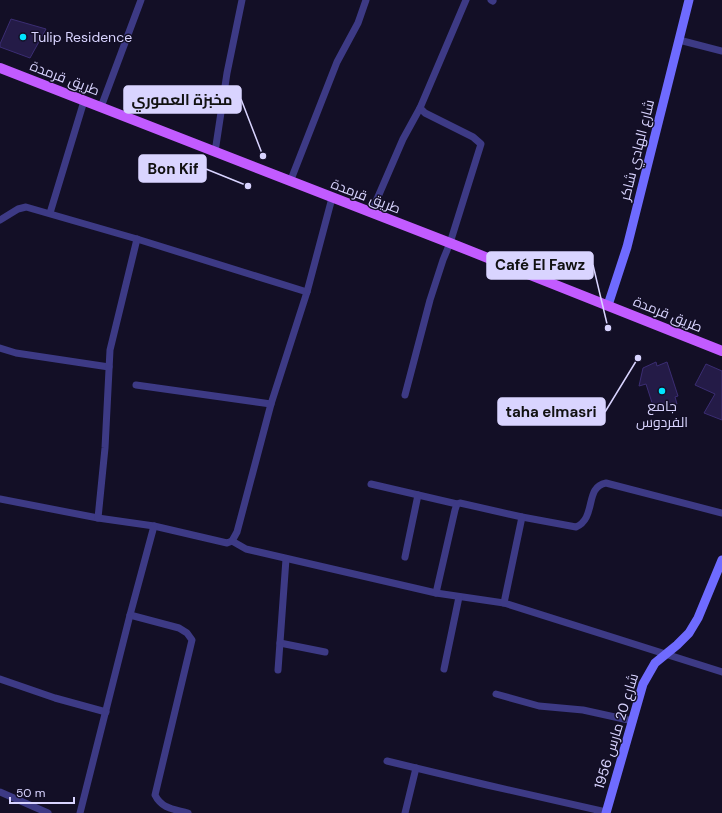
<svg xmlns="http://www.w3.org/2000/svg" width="722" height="813" font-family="'DM Sans',Cairo,sans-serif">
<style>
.building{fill:#241b47;stroke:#3b2d73}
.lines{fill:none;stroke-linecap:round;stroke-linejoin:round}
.street{stroke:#3d3a85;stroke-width:7}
.secondary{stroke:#6f6bff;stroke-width:9}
.primary{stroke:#c25bff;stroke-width:10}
.poi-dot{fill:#00e5ff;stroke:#130f26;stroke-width:1.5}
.labels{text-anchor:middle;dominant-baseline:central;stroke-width:3;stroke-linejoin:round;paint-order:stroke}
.poi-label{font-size:14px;fill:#d9d4ff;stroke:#130f26;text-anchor:start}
.street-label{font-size:14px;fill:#d9d4ff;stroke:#130f26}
.leader{fill:none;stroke:#d9d4ff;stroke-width:1.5}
.callout-dot{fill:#d9d4ff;stroke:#130f26;stroke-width:1.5}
.callout{fill:#d9d4ff;stroke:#d9d4ff;stroke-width:1.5}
.callout-label{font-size:15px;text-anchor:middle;font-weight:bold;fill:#111}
</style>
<rect width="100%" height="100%" fill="#130f26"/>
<!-- building -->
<g class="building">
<polygon points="11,19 46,29 30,58 0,47 0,44"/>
<polygon points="656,362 657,366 667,362 678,396 675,397 677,404 655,412 646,384 639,386 643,368"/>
<polygon points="706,364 722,371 722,420 704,413 715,394 695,385"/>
</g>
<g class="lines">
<!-- street -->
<g class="street">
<polyline points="491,0 493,1"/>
<polyline points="679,40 722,51"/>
<polyline points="101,107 141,0"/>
<polyline points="215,152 227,73 242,0"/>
<polyline points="290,182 337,62 358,23 366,0"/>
<polyline points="50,213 84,101"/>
<polyline points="371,213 403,139 420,108"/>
<polyline points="0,220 18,209 26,207 137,239 307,292"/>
<polyline points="0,348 16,353 109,367"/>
<polyline points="136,385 271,404"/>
<polyline points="405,395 430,300 443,260 450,243 481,144 473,137 425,113 420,108 466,0"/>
<polyline points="371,484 457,504"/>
<polyline points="0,499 98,518 154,526 227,543 232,541 237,532 271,404 307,292 332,198"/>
<polyline points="98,518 105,448 110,350 137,239"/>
<polyline points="232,541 246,549 259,552 436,593 504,603 722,672"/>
<polyline points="405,557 418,495"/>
<path d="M 436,593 L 455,510 L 457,504 L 460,503 L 522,517 L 576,527 C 597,518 584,487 606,483 L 722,513"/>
<polyline points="504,603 522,517"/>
<path d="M 130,615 L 179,628 L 187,633 L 192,640 L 155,795 C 162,809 174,809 188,813"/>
<polyline points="280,643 325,652"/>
<polyline points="444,669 459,597"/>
<polyline points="278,670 286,559"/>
<polyline points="0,679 55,698 106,712"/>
<polyline points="496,694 539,706 583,710 633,721"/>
<polyline points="387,761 487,785 606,812"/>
<polyline points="0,792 48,813"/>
<polyline points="80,813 130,615 154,526"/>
<polyline points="405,813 416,768"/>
</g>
<!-- secondary -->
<g class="secondary">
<polyline points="608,305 627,247 689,0"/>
<polyline points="606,813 643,684 655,663 677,645 689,633 698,618 722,560"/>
</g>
<!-- primary -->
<polyline class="primary" points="0,68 450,243 722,351"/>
</g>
<!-- markers -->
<g class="poi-dot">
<circle cx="23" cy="37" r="4"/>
<circle cx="662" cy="391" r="4"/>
</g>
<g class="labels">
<!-- poi labels -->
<g class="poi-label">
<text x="31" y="37">Tulip Residence</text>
<text x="662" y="406" text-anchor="middle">جامع<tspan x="662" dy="16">الفردوس</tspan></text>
</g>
<!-- street labels -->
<g class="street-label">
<text transform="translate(65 78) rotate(21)">طريق قرمدة</text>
<text transform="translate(637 150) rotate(-76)">شارع الهادي شاكر</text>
<text transform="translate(366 196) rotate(21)">طريق قرمدة</text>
<text transform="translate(668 314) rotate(22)">طريق قرمدة</text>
<text transform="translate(616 731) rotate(-73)">شارع 20 مارس 1956</text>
</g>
</g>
<!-- callouts -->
<path class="leader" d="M263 156L241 99M248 186L206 169M608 328L593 265M638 358L605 412"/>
<g class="callout-dot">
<circle cx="263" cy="156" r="4"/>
<circle cx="248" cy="186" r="4"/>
<circle cx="608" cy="328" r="4"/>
<circle cx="638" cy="358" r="4"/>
</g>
<g class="callout">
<rect x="124" y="86" width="117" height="27" rx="4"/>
<rect x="139" y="155" width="67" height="27" rx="4"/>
<rect x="487" y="252" width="106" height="27" rx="4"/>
<rect x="498" y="398" width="107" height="27" rx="4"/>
</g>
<g class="callout-label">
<text x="182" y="105">مخبزة العموري</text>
<text x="173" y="174">Bon Kif</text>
<text x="540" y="270">Café El Fawz</text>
<text x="551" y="417">taha elmasri</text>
</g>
<!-- scale -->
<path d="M10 797v6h64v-6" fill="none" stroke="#d9d4ff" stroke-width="2"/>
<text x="16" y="797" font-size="12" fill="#d9d4ff" stroke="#130f26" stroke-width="3" paint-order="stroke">50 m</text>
</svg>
